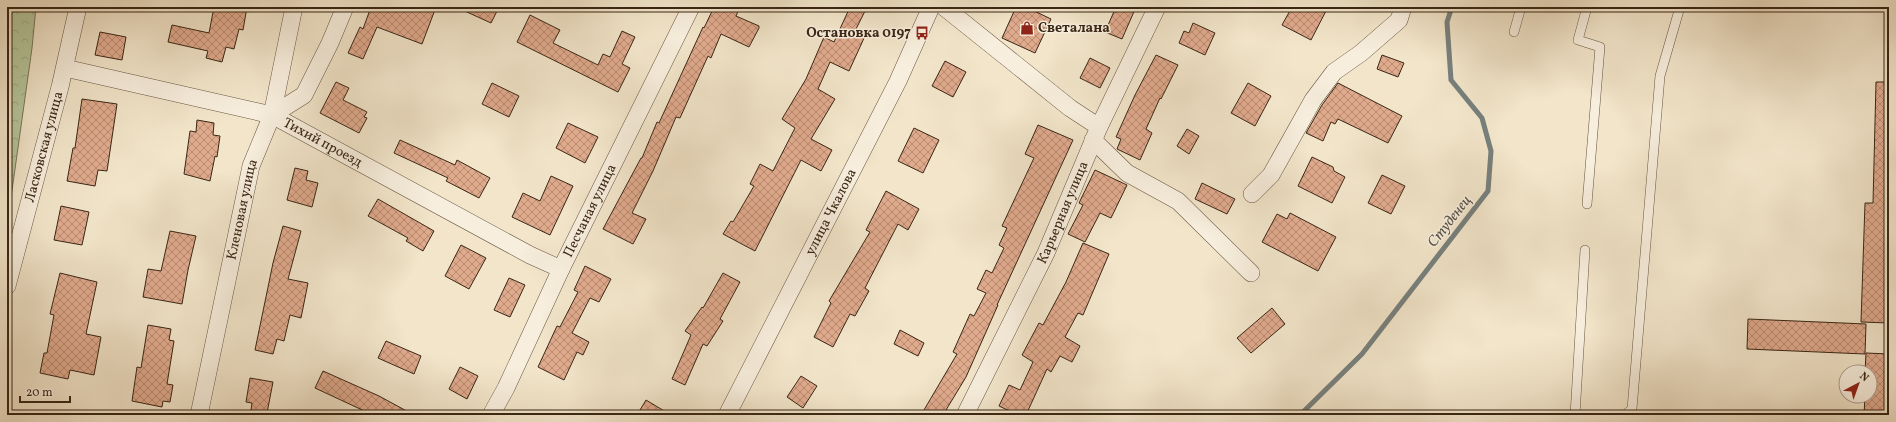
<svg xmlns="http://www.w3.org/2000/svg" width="1896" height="422" font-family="Vollkorn,serif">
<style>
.forest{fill:url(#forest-crowns);stroke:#787658}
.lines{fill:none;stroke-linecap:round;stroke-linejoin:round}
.stream{stroke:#77807d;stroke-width:5}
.building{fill:url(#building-cross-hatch);stroke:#392615}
.service-casing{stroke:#675642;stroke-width:10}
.minor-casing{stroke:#675642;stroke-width:18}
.service{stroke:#f7eedd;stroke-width:9}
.minor{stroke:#f7eedd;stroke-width:17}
.labels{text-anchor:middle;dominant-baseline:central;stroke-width:3;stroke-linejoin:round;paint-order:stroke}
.poi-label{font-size:14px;font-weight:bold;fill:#392615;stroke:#f7eedd;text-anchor:start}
.street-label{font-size:14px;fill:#392615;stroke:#f7eedd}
.water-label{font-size:15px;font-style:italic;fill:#585349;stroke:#f7eedd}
</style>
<defs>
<pattern id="forest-crowns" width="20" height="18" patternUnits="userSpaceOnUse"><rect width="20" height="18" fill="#b6c69b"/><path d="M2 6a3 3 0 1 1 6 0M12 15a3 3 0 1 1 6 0" fill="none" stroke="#9daa85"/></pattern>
<pattern id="building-cross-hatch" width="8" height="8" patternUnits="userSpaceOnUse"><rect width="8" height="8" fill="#e0aa8d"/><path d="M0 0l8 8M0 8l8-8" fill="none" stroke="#b78a72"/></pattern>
</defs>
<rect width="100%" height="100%" fill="#f2e5ca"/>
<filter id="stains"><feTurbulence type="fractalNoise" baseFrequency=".005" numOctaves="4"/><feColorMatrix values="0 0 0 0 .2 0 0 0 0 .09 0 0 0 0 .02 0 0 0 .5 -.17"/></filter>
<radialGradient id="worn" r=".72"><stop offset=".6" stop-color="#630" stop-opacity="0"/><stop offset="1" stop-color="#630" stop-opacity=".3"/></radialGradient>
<!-- forest -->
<polygon class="forest" points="7,7 36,7 32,48 7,226"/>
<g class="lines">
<!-- stream -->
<polyline class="stream" points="1300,415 1362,354 1488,191 1491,151 1482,118 1451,80 1447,22 1452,7"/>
</g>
<!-- building -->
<g class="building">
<polygon points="214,7 247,7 243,30 239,29 234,49 226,47 222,62 206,58 208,51 168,42 172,25 209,33"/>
<polygon points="371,7 436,7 422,44 377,27 363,59 348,53 360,27 363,29"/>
<polygon points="456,7 499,7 491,23"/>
<polygon points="714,7 740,7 736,16 759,26 759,28 749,47 721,34 711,58 708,56 680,118 676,117 653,171 632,213 646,219 633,244 603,229 641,158 642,158 657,122 659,123 703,27 704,28"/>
<polygon points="850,7 867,7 855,31 865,36 849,71 830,62 818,89 835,99 811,139 832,150 821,171 801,160 755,251 723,234 731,221 733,222 754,186 750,184 760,164 773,171 795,128 782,119 806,79 824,37 834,42"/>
<polygon points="1016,7 1026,7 1051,19 1035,53 1002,38"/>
<polygon points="1116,7 1136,7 1122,39 1105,32"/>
<polygon points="1292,7 1328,7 1311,40 1282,25"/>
<polygon points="530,15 560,30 553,43 598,65 603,54 610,57 622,31 635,37 622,64 630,68 618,92 517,42"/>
<polygon points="1193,23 1215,33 1205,55 1179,43 1184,31 1189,33"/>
<polygon points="100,32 126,37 122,60 95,55"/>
<polygon points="1156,55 1178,65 1161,99 1160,98 1146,129 1152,133 1140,160 1117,149 1121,139 1116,137 1135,95"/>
<polygon points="1382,55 1404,63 1398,77 1377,69"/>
<polygon points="1090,58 1110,68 1100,88 1080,78"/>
<polygon points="945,61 966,72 953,97 932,86"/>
<polygon points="336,82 349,88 343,100 367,112 364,117 367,118 359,133 320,113"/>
<polygon points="1876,82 1889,82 1889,323 1861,322 1865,203 1873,203"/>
<polygon points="492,83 519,96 509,117 482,104"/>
<polygon points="1248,83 1271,96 1255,126 1231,113"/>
<polygon points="1338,83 1402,116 1388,143 1338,119 1335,124 1331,122 1323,141 1306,133 1322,105"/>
<polygon points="82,99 117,104 107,171 98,170 95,186 67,181 73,148 75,148"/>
<polygon points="197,120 214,123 213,135 220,136 217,157 215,156 210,181 184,174 190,131 196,132"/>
<polygon points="568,123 598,137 585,163 556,148"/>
<polygon points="1038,125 1073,140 997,305 998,305 966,377 943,415 921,415 957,354 953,352 970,314 974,316 986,293 977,289 986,270 992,273 1004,248 999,245 1007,228 1002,226 1034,158 1025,154"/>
<polygon points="914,128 939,140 923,173 898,161"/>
<polygon points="1187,129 1199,136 1189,154 1177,146"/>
<polygon points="400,140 455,165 457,160 490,178 479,198 446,181 448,178 394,153"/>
<polygon points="1312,157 1333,167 1334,171 1345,177 1332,203 1298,186"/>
<polygon points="295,168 308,171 306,180 318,183 312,207 287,200"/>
<polygon points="1095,170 1127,185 1111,218 1100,213 1085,242 1068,234 1083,205 1079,203"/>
<polygon points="1382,175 1405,186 1391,214 1368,203"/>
<polygon points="551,176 573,186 550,235 512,217 523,193 540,201"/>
<polygon points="1202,183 1235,199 1227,214 1195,199"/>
<polygon points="886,191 919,209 908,230 898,224 865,288 869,291 855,316 850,314 833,347 814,337 831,303 829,301 870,232 866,230"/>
<polygon points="378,199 434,231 423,251 406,241 408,238 368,216"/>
<polygon points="61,206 89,212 82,245 54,240"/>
<polygon points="1290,213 1336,237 1318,271 1262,242 1277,214 1287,219"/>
<polygon points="283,226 301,231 288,279 308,283 301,318 290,315 284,341 277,339 273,354 255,350 273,263"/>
<polygon points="170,231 196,236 188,270 182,304 143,297 148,269 161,271"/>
<polygon points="1083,243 1109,254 1083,315 1078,313 1065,337 1080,346 1072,362 1060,356 1051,372 1047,369 1026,415 1018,415 999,406 1009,385 1020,390 1033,362 1022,355 1039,323 1043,325 1066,282"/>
<polygon points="461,245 486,258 469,289 445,276"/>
<polygon points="585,266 611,279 599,302 590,298 572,333 589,342 583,355 577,352 564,380 538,367 557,326 560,327 578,292 574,290"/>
<polygon points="60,273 97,282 86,334 101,337 94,375 70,370 68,379 40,373 44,353 47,353 54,315 50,314"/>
<polygon points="723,273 740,282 720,319 723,321 707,346 703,344 685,385 672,379 691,335 685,331 702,307 703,308"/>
<polygon points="509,278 525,285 510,317 494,310"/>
<polygon points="1272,308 1285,324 1251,353 1237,338"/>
<polygon points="1748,319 1866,324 1865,354 1747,349"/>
<polygon points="148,325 171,329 169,340 174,341 167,384 173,385 170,402 163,401 162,407 132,401 137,367 141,368"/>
<polygon points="900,330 924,343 918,356 894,344"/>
<polygon points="386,341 421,356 414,374 378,358"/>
<polygon points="1866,353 1889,354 1889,415 1864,415 1865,396 1870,396 1870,372 1865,372"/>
<polygon points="460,367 478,376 467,399 449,389"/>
<polygon points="323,371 379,396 414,415 373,415 315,388"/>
<polygon points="801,376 817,386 803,408 787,397"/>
<polygon points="250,378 273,382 267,413 251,410 252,403 246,402"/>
<polygon points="646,400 671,415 637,415"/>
</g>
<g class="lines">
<!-- service casing -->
<g class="service-casing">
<g id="service">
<polyline points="1587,7 1578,40 1600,47 1587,204"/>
<polyline points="1514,32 1521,7"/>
<polyline points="1575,415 1585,250"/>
<polyline points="1625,415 1632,409 1660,76 1680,7"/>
</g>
</g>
<!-- minor casing -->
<g class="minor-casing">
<g id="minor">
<polyline points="944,7 1070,108 1099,127"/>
<path id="s1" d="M 65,68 L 272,115 L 530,255 L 561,269"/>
<polyline points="272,115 304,95 330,43 345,7"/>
<polyline points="1093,140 1127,173 1178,201 1251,273"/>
<polyline points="1252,194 1271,175 1313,100 1334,72 1361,53 1399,20 1403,7"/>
<path id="s2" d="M 7,286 L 60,87 L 78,7"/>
<path id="s3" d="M 199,415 L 251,166 L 272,115 L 294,7"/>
<path id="s4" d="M 491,415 L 506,388 L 561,269 L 691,7"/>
<path id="s5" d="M 727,415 L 898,81 L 931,7"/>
<path id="s6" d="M 965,415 L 1046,253 L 1099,127 L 1157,7"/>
</g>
</g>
<!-- service -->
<use href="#service" class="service"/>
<!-- minor -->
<use href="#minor" class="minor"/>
</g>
<!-- icons -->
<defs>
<g id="shop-bare" transform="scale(1.08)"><path d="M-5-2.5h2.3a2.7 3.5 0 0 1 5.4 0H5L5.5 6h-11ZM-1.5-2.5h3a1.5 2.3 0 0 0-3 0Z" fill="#8f2418" stroke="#f7eedd" stroke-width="2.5" paint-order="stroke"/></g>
<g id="bus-bare" transform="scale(1.08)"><path d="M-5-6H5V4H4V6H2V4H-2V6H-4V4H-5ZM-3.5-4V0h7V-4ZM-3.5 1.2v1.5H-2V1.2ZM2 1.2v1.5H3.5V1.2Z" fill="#8f2418" stroke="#f7eedd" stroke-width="2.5" paint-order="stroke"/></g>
</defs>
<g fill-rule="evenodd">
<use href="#shop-bare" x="1027" y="28"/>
<use href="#bus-bare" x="922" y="33"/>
</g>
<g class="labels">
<!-- poi labels -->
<g class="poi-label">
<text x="1038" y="28">Светалана</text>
<text x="911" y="33" text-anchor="end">Остановка 0197</text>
</g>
<!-- street labels -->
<g class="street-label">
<text stroke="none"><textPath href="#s1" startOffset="270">Тихий проезд</textPath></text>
<text stroke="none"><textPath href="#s2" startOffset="144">Ласковская улица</textPath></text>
<text stroke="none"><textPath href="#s3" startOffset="210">Кленовая улица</textPath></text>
<text stroke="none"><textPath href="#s4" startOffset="227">Песчаная улица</textPath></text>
<text stroke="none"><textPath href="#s5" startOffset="228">улица Чкалова</textPath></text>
<text stroke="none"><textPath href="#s6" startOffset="225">Карьерная улица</textPath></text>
</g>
<!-- water labels -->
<g class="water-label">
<text transform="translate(1450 222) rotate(-52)">Студенец</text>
</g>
</g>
<!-- margin -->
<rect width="1896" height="422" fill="none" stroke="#f2e5ca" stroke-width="24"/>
<rect x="8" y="8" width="1880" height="406" fill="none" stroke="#392615" stroke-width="2"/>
<rect x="12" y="12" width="1872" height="398" fill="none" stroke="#392615"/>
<!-- north arrow -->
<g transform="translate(1858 384) rotate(41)"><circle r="19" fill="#f7eedd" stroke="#ab9e8d"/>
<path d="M0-3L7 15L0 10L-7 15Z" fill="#8f2418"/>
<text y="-6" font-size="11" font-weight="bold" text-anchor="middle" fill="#392615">N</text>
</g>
<!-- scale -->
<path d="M20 396v6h50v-6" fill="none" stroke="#392615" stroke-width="2"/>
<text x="26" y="396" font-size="12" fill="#392615" stroke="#f7eedd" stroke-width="3" paint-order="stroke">20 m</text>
<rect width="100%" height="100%" filter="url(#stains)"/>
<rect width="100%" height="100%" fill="url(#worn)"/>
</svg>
